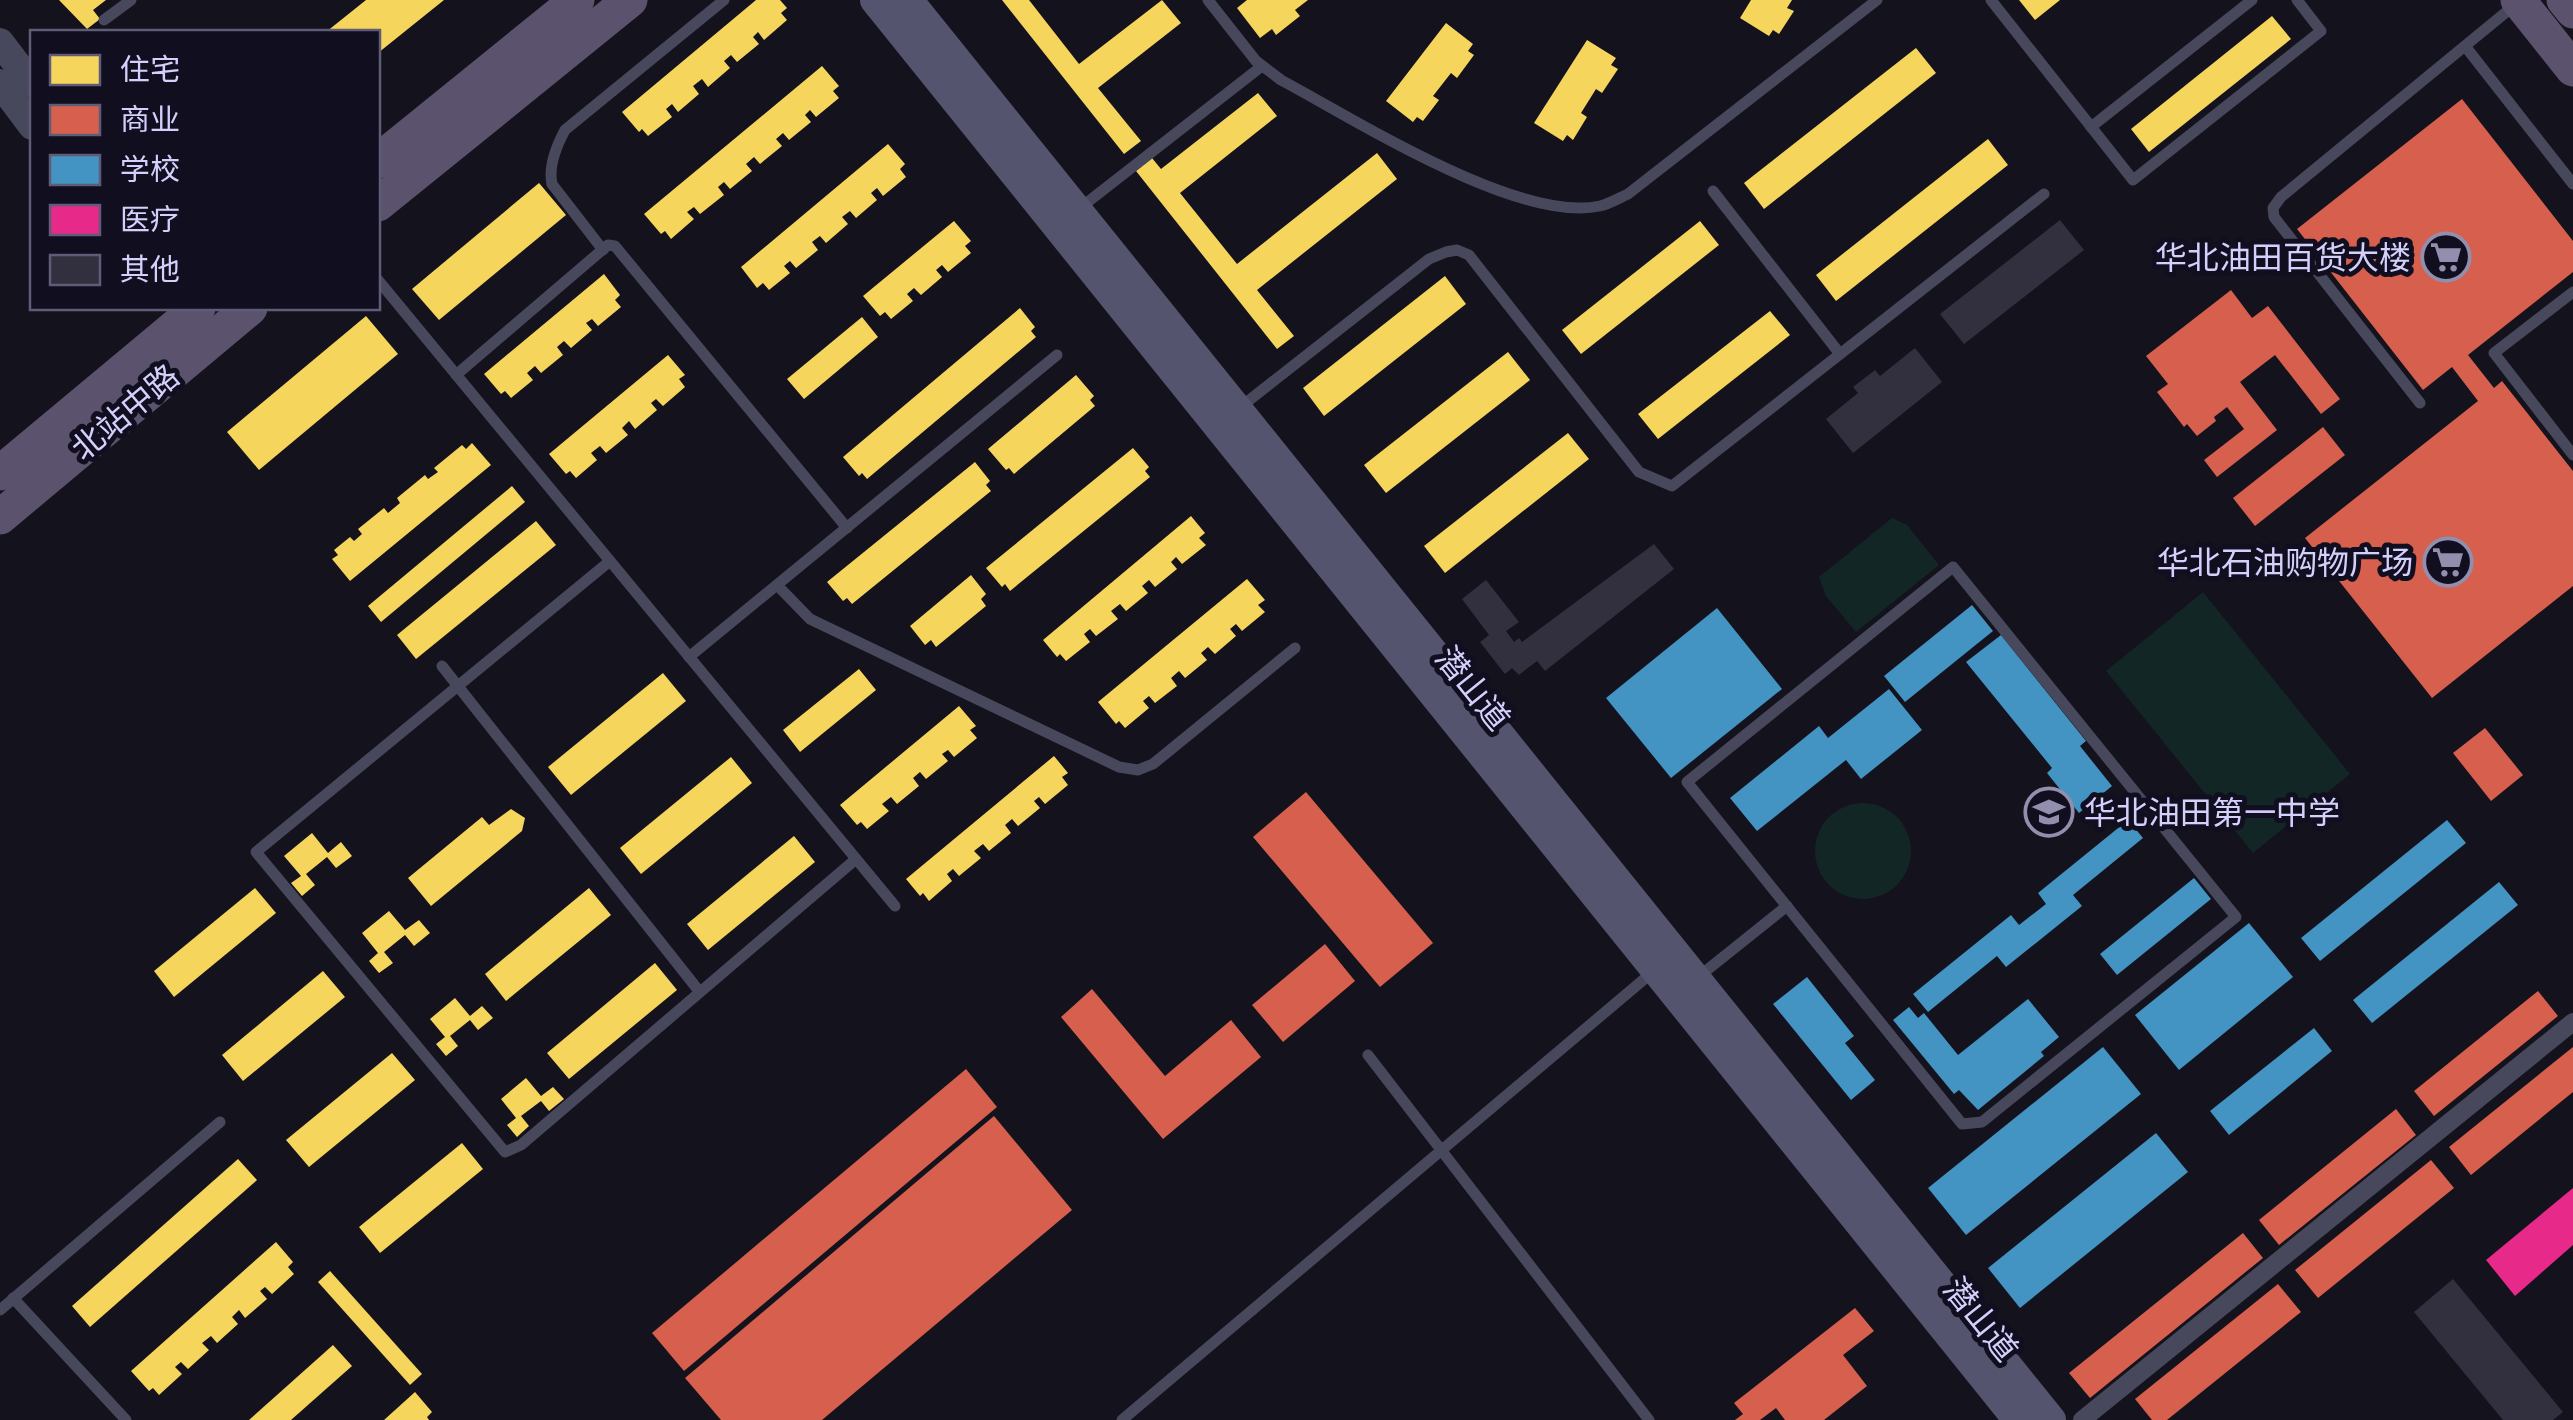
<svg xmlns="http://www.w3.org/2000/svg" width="2573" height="1420" font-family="'Archivo Narrow','Noto Sans SC',sans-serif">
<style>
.green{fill:#122626}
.homes{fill:#f6d55c}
.shops{fill:#d6604d}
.schools{fill:#4393c3}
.health{fill:#e7298a}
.building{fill:#32303e}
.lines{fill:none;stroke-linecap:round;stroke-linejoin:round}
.service{stroke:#48485c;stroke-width:11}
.pedestrian{stroke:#48485c;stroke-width:18}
.tertiary{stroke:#48485c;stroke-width:28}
.secondary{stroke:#55546f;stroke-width:30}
.primary{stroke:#5b526d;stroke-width:35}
.labels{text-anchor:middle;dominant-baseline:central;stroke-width:10;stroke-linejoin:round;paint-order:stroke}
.poi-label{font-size:32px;fill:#d4d0fc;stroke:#110e20;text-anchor:end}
.street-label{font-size:32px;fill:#d4d0fc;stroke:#110e20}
</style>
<rect width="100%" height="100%" fill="#14121c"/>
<!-- green -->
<g class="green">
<polygon points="1892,518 1907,525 1939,565 1856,632 1826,596 1819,577"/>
<polygon points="2203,592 2350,774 2253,853 2106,671"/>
<circle cx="1863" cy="851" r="48"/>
</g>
<!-- homes -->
<g class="homes">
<polygon points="59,0 106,0 93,10 100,19 87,29"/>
<polygon points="366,0 444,0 378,53 378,32 326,32"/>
<polygon points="756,0 780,0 787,8 781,13 787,20 764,40 758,32 753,37 759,44 737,62 731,55 724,61 730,68 708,87 702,79 693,86 699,94 678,112 672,104 666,109 672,117 648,136 642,129 639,132 622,112"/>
<polygon points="1002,0 1029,0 1079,64 1162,0 1181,23 1098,88 1141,141 1124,154"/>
<polygon points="1247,0 1308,0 1295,10 1300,16 1276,35 1272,29 1260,38 1237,8"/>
<polygon points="1751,0 1792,0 1787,8 1794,11 1779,34 1773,30 1769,36 1740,18"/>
<polygon points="2019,0 2060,0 2035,20"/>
<polygon points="2272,16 2291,39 2149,152 2131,129"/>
<polygon points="1446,23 1473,44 1468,51 1474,55 1457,78 1451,73 1433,96 1439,100 1423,121 1417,117 1413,122 1386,101"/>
<polygon points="1587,40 1616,58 1611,65 1618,69 1602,93 1596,89 1581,113 1587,117 1573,140 1567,135 1563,141 1534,123"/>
<polygon points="1916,48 1936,73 1764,209 1744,183"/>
<polygon points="822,66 839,86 833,91 839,98 816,117 810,110 805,115 811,122 789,140 783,133 776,139 782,146 760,164 754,157 746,164 752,171 730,189 724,182 718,187 724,195 700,214 694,207 687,212 694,219 671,239 665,231 661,234 644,214"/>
<polygon points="1258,93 1277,116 1180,193 1237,264 1377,153 1397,179 1257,290 1294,336 1277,349 1136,171 1152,158 1161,169"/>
<polygon points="1988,139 2008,165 1836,301 1816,275"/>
<polygon points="888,144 905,164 900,169 906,177 883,196 877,188 871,193 877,200 856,218 850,211 842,217 848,224 826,243 820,236 812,242 818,250 796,268 790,261 784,266 790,273 769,290 763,283 757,288 741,267"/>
<polygon points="539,183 566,215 439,320 412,289"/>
<polygon points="954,221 971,241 965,246 971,253 948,272 942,265 936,270 942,277 921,295 914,288 907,294 913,301 891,319 885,312 880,316 863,296"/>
<polygon points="1700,221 1719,245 1581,354 1562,330"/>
<polygon points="604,274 620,295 615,300 621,307 598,326 592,319 586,323 592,330 571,348 564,341 557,347 563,355 541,373 535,366 527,373 533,380 511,398 505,391 501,394 484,374"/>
<polygon points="1445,276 1466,304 1324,416 1303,388"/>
<polygon points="1020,308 1035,327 1031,331 1036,337 867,479 862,473 859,476 843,457"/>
<polygon points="1770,311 1790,335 1658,439 1638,414"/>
<polygon points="366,316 398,354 259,470 227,432"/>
<polygon points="862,317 878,337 804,399 787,379"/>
<polygon points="1508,352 1530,380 1386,493 1364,465"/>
<polygon points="668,355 685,375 679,379 685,387 663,406 656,399 651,403 657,410 635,429 629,421 622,428 628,435 606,453 600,446 591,453 597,460 576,478 570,471 566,474 549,454"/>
<polygon points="1076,375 1094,396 1090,400 1095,406 1014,474 1009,468 1006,470 988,449"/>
<polygon points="1568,433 1589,459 1445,573 1424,546"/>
<polygon points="472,443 491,465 350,581 332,559 338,555 334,550 350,537 354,541 362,534 358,529 384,508 388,513 400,503 397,498 425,475 428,479 438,472 434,468 462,445 466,449"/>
<polygon points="1133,448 1149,467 1145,471 1150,477 1010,591 1005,584 1002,587 986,568"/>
<polygon points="975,462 990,481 986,485 991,491 852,604 847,598 843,601 827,582"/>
<polygon points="512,486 525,502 381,622 368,606"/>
<polygon points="1191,516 1205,533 1199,538 1206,545 1182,564 1176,557 1171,562 1177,569 1155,587 1149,580 1142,586 1148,593 1126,611 1120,604 1111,611 1118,619 1096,636 1090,629 1084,634 1090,642 1066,661 1060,654 1057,657 1043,640"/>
<polygon points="536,521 556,545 416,659 397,635"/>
<polygon points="971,575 986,594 981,599 986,606 936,647 931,640 925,645 910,626"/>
<polygon points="1247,579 1265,600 1258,605 1265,612 1242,631 1236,624 1230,629 1236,636 1215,654 1208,647 1201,653 1207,660 1185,678 1179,671 1171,678 1177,686 1155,703 1149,696 1143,701 1149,708 1125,728 1119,721 1116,724 1098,702"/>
<polygon points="859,669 876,690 800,752 783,730"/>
<polygon points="663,673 686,701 571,795 548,767"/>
<polygon points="959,706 976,726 970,730 977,738 954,757 948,750 942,754 948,761 926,779 920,772 913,778 919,786 897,804 891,797 882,804 889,811 867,829 861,822 857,825 840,805"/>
<polygon points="1054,756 1068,773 1062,777 1068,785 1045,804 1039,797 1034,801 1040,808 1018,826 1012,819 1005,825 1011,833 989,851 983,844 974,851 981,858 959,876 953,869 947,874 952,881 929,901 923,893 920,896 906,879"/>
<polygon points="731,757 752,783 641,874 620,848"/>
<polygon points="511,809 525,818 522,831 431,906 408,878 482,817 489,825"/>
<polygon points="312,833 328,853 341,842 352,856 336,868 327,857 306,874 315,885 302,896 291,883 301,876 284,856"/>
<polygon points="794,836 815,862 708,950 687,924"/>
<polygon points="255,888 276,913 174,997 154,971"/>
<polygon points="589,888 611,915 506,1001 485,974"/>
<polygon points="389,911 405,930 419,920 430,933 414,946 405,935 384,952 393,963 379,973 369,961 378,953 362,933"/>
<polygon points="655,963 677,990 569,1079 547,1053"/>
<polygon points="323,971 345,997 243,1081 222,1055"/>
<polygon points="455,998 470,1016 482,1006 493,1018 478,1030 470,1020 450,1036 458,1046 446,1056 436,1044 445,1037 430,1019"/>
<polygon points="392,1053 415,1080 309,1167 286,1140"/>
<polygon points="526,1078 541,1096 553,1087 564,1099 549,1111 541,1101 521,1116 529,1126 517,1137 507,1125 516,1118 501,1099"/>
<polygon points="462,1143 483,1169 380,1253 359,1227"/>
<polygon points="238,1159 257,1180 90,1327 72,1306"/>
<polygon points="276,1242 293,1262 288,1267 294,1274 272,1294 265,1287 260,1291 267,1299 245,1318 239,1310 232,1317 238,1324 217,1343 211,1336 202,1343 209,1350 188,1369 181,1362 175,1367 182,1374 159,1395 153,1388 149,1391 131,1371"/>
<polygon points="330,1271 422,1374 410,1385 318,1282"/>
<polygon points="333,1345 352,1366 291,1420 249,1420"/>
<polygon points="415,1392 432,1412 427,1417 429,1420 384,1420"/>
</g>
<!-- shops -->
<g class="shops">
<polygon points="2462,99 2573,241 2573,272 2468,355 2494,388 2502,381 2573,471 2573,586 2432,698 2305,538 2478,401 2452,367 2423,390 2297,229"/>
<polygon points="2231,290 2252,318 2268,306 2340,399 2321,414 2275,355 2240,382 2277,430 2217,477 2204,460 2244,429 2227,407 2214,417 2216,421 2197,436 2187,424 2184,427 2157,392 2168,384 2146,356"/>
<polygon points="2323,427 2345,455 2255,526 2233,498"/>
<polygon points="2485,728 2523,775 2491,801 2453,753"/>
<polygon points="1306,792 1433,943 1380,987 1253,837"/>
<polygon points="1325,944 1355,981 1283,1042 1252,1005"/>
<polygon points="1092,989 1165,1076 1231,1020 1261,1057 1163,1139 1061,1017"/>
<polygon points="2538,991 2558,1016 2434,1116 2414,1091"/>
<polygon points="2573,1047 2573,1092 2471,1175 2449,1147"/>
<polygon points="966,1069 997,1107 684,1371 652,1333"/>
<polygon points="2396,1109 2416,1135 2279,1245 2259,1220"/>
<polygon points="994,1116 1072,1210 822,1420 721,1420 685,1378"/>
<polygon points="2431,1160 2454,1188 2318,1298 2295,1270"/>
<polygon points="2243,1233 2263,1258 2090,1398 2069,1373"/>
<polygon points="2278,1284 2301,1312 2167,1420 2152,1420 2135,1399"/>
<polygon points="1855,1308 1874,1331 1843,1355 1867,1386 1824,1420 1785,1420 1776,1408 1760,1420 1735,1420 1743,1414 1734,1403"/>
</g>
<!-- schools -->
<g class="schools">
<polygon points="1972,605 1993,631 1905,702 1884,676"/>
<polygon points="1717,608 1782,689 1671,778 1606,698"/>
<polygon points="2001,635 2086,741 2080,746 2112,786 2079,813 2047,773 2052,768 1966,662"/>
<polygon points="1889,689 1922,730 1861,779 1846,760 1757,831 1730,798 1819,726 1828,738"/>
<polygon points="2128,820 2143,838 2073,895 2082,906 2006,967 1997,956 1928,1012 1913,994 2011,915 2019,925 2046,904 2038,893"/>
<polygon points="2447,820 2466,843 2320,961 2301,938"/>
<polygon points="2194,878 2211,899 2117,975 2100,954"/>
<polygon points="2499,882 2518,905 2372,1023 2353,1000"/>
<polygon points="2249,923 2293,977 2179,1070 2135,1015"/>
<polygon points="1807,977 1854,1036 1845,1043 1875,1080 1851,1100 1773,1004"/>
<polygon points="2028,999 2059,1037 2041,1052 2044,1056 1978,1110 1959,1090 1954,1094 1893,1020 1909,1007 1918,1018 1924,1013 1958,1055"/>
<polygon points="2314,1028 2332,1051 2229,1135 2210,1111"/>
<polygon points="2103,1047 2141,1094 1966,1235 1928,1188"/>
<polygon points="2156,1133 2188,1172 2020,1308 1988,1268"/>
</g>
<!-- health -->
<polygon class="health" points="2573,1188 2573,1245 2515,1296 2486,1260"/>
<!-- building -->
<g class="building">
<polygon points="2060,220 2084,250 1964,344 1940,314"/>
<polygon points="1915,348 1942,382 1853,453 1826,419 1858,393 1853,387 1875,370 1880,376"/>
<polygon points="1654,544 1674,569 1545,671 1537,661 1519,675 1512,668 1505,674 1480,642 1489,635 1462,599 1486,580 1519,622 1506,631 1514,642 1519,638 1522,642"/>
<polygon points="2453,1279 2563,1412 2553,1420 2503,1420 2414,1312"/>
</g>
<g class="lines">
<!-- service -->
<g class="service">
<path d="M 1208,0 L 1256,61 L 1281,80 C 1354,119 1519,224 1600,206 C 1609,204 1619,198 1628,194 L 1877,0"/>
<polyline points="1991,0 2133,180 2321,31 2297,0"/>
<polyline points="104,20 131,0"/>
<polyline points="2465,46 2573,184"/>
<polyline points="2091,127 2252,0"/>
<polyline points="1713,191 1840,354"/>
<polyline points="1080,208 1262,66"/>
<path d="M 603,250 L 552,184 C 548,166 557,145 565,130 L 724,0"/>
<polyline points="378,280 895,906"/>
<polyline points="2573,292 2494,353 2573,455"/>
<polyline points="456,375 608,245 615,246 847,528"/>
<polyline points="2420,403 2274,217 2273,208 2281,197 2516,4"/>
<polyline points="1238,409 1429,259 1446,252 1457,250 1469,255 1639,472 1672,486 2044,194"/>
<polyline points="610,561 256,852 505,1152 521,1145 856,859"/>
<polygon points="1953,567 2236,917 1982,1122 1962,1124 1687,782"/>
<polyline points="777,585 810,619 1119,767 1138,770 1153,764 1295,648"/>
<polyline points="689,657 1057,355"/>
<polyline points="442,666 699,991"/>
<polyline points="1697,978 1787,906"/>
<polyline points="1368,1055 1649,1420"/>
<polyline points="13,1298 126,1420"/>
<polyline points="0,1310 220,1122"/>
<polyline points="1122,1420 1655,970"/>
</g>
<!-- pedestrian -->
<polyline class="pedestrian" points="2082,1420 2573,1022"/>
<!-- tertiary -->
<g class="tertiary">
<polyline points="0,42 32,84"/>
<polyline points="0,83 32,126"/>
</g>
<!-- secondary -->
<g class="secondary">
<polyline points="875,0 2018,1420"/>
<polyline points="908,0 2051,1420"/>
</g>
<!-- primary -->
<g class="primary">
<polyline points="2518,0 2573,69"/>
<polyline points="2564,0 2573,11"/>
<polyline points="378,161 577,0"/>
<polyline points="378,204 630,0"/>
<polyline points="0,473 198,308"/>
<polyline points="0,517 250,308"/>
</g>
</g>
<!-- icons -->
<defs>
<g id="supermarket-ring" transform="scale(2.5)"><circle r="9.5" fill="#110e20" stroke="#918eae" stroke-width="1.5"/><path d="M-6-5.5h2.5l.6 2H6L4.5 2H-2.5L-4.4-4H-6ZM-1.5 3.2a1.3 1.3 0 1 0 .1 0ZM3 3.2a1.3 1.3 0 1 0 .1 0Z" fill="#918eae"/></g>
<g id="school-ring" transform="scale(2.5)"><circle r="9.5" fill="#110e20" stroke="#918eae" stroke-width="1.5"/><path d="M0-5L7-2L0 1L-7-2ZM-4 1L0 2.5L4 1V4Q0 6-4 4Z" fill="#918eae"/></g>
</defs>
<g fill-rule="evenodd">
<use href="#supermarket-ring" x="2446" y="257"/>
<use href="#supermarket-ring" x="2448" y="562"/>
<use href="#school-ring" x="2049" y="812"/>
</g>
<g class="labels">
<!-- poi labels -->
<g class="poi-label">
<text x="2411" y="257">华北油田百货大楼</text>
<text x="2413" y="562">华北石油购物广场</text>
<text x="2084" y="812" text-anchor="start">华北油田第一中学</text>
</g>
<!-- street labels -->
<g class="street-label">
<text transform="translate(125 412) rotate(-40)">北站中路</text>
<text transform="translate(1473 688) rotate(51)">潜山道</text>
<text transform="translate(1981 1319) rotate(51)">潜山道</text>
</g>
</g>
<!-- legend -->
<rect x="30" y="30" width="350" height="280" fill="#110e20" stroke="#5f5c78" stroke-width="2.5"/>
<rect x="50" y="55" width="50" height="30" fill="#f6d55c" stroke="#5f5c78" stroke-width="2.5"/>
<text x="120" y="80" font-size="30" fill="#d4d0fc">住宅</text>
<rect x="50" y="105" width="50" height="30" fill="#d6604d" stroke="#5f5c78" stroke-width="2.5"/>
<text x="120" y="130" font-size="30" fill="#d4d0fc">商业</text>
<rect x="50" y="155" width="50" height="30" fill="#4393c3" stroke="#5f5c78" stroke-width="2.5"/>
<text x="120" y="180" font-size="30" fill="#d4d0fc">学校</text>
<rect x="50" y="205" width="50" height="30" fill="#e7298a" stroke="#5f5c78" stroke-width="2.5"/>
<text x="120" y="230" font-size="30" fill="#d4d0fc">医疗</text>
<rect x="50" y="255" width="50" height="30" fill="#32303e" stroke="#5f5c78" stroke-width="2.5"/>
<text x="120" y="280" font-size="30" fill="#d4d0fc">其他</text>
</svg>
